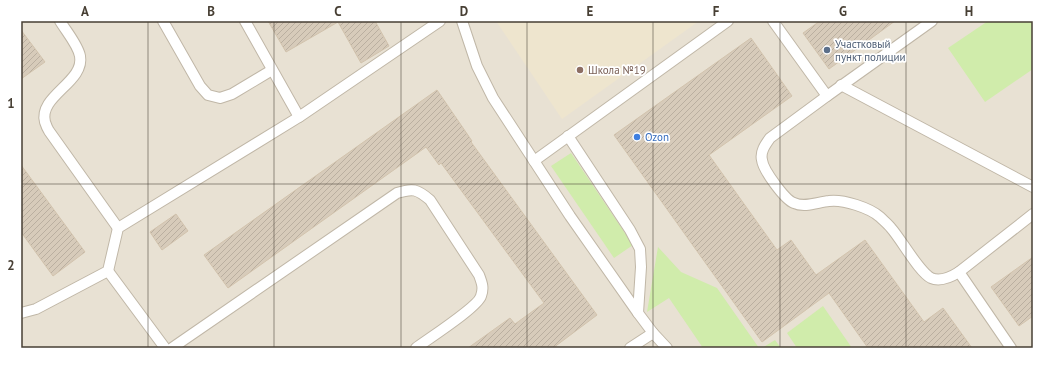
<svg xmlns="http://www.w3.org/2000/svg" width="1054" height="369" font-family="'PT Sans',sans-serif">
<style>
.residential{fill:#e8e1d3}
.education{fill:#eee5ce}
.grass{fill:#d0ecab}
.building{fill:url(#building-hatch);stroke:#d2c3ad}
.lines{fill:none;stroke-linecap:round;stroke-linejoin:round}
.lane-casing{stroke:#c0b7a7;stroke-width:12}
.lane{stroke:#fff;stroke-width:10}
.grid{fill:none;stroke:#473f34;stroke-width:1;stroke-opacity:0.55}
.service-dot{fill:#5c6f8a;stroke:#fff;stroke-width:1.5}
.education-dot{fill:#8d6e63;stroke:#fff;stroke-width:1.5}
.shop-dot{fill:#3f7fe0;stroke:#fff;stroke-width:1.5}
.labels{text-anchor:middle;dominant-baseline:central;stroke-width:3.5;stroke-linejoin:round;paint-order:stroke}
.service-label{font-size:11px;fill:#4e5e75;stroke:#fff;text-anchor:start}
.education-label{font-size:11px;fill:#785e54;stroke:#fff;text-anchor:start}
.shop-label{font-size:11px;fill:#366cbe;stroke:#fff;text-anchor:start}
.neatline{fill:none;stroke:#473f34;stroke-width:1.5}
.grid-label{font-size:13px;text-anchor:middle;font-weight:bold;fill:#473f34}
</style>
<defs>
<pattern id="building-hatch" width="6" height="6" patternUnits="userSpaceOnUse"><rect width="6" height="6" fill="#d7cbba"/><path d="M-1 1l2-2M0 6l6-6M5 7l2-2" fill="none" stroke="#baafa0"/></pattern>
</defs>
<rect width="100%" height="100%" fill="#f4efe6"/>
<!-- residential -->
<rect class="residential" x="21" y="21" width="1012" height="327"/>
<!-- education -->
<polygon class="education" points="496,21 699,21 562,119"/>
<!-- grass -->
<g class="grass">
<polygon points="988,21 1033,21 1033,69 985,102 948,48"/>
<polygon points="571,153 633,245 614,258 551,166"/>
<polygon points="658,247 681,272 717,288 759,348 703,348 669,298 647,312"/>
<polygon points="823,306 852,348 797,348 787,333"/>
<polygon points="775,340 781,348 762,348"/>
</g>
<!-- building -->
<g class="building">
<polygon points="268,21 375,21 389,46 361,63 338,22 286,52"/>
<polygon points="820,21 895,21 829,69 803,33"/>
<polygon points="21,30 45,62 21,79"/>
<polygon points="751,38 792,96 709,155 777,250 791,240 816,275 865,240 924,322 943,308 972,348 868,348 829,293 762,342 614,135"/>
<polygon points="437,90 472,141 471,142 597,315 553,348 468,348 510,318 515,324 544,303 441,163 439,165 426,147 228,288 204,255"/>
<polygon points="21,165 85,252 53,276 21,232"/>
<polygon points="176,214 188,231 162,250 150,232"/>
<polygon points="1033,257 1033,316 1019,326 991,287"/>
</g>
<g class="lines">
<!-- lane casing -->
<g class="lane-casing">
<g id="lane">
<path d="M 60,21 C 66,31 78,45 80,56 C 85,82 38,96 45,122 C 46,125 47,128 49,131 L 118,228"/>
<polyline points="163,21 200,86 208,95 220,98 232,94 272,70"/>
<polyline points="245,21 299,117"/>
<polyline points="462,21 477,66 493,98 570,216 638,313 653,333"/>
<path d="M 773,21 L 827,96 L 770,138 C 765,145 760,152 762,160 C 763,170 785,200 794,203 C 805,208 818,202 829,201 C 843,199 870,208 880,217 C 884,221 888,224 891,228 C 901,239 919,272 931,278 C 940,282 951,277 959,272"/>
<polyline points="841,85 1033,187"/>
<polyline points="827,96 932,21"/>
<polyline points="568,136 630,230 640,249 641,267 638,313"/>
<polyline points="534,161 728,21"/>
<polyline points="108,271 165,348"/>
<polyline points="21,313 36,309 108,271 118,228 299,117 440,21"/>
<path d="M 172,348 L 397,193 C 413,188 417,189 430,200 L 479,275 C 482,283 484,288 481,296 C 478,307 428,339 416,348"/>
<polyline points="630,348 653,333 667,348"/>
<polyline points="1011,348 959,272 1033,214"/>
</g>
</g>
<!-- lane -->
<use href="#lane" class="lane"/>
</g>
<!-- grid -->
<path class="grid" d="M 148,21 L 148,348M 274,21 L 274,348M 401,21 L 401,348M 527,21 L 527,348M 653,21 L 653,348M 780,21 L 780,348M 906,21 L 906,348M 21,184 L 1033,184"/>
<!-- markers -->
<circle class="service-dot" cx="827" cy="50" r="4"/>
<circle class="education-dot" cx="580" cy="70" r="4"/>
<circle class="shop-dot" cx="637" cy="137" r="4"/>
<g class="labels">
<!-- service labels -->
<g class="service-label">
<text x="835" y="44">Участковый<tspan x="835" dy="13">пункт полиции</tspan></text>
</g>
<!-- education labels -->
<g class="education-label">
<text x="588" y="70">Школа №19</text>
</g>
<!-- shop labels -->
<g class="shop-label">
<text x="645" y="137">Ozon</text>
</g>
</g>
<!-- border -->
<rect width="1054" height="369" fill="none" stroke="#ffffff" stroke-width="44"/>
<rect x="22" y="22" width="1010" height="325" class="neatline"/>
<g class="grid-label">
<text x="85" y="16">A</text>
<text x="211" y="16">B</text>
<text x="338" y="16">C</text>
<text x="464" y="16">D</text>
<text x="590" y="16">E</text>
<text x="716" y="16">F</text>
<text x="843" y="16">G</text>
<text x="969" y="16">H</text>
<text x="11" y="108">1</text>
<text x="11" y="270">2</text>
</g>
</svg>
